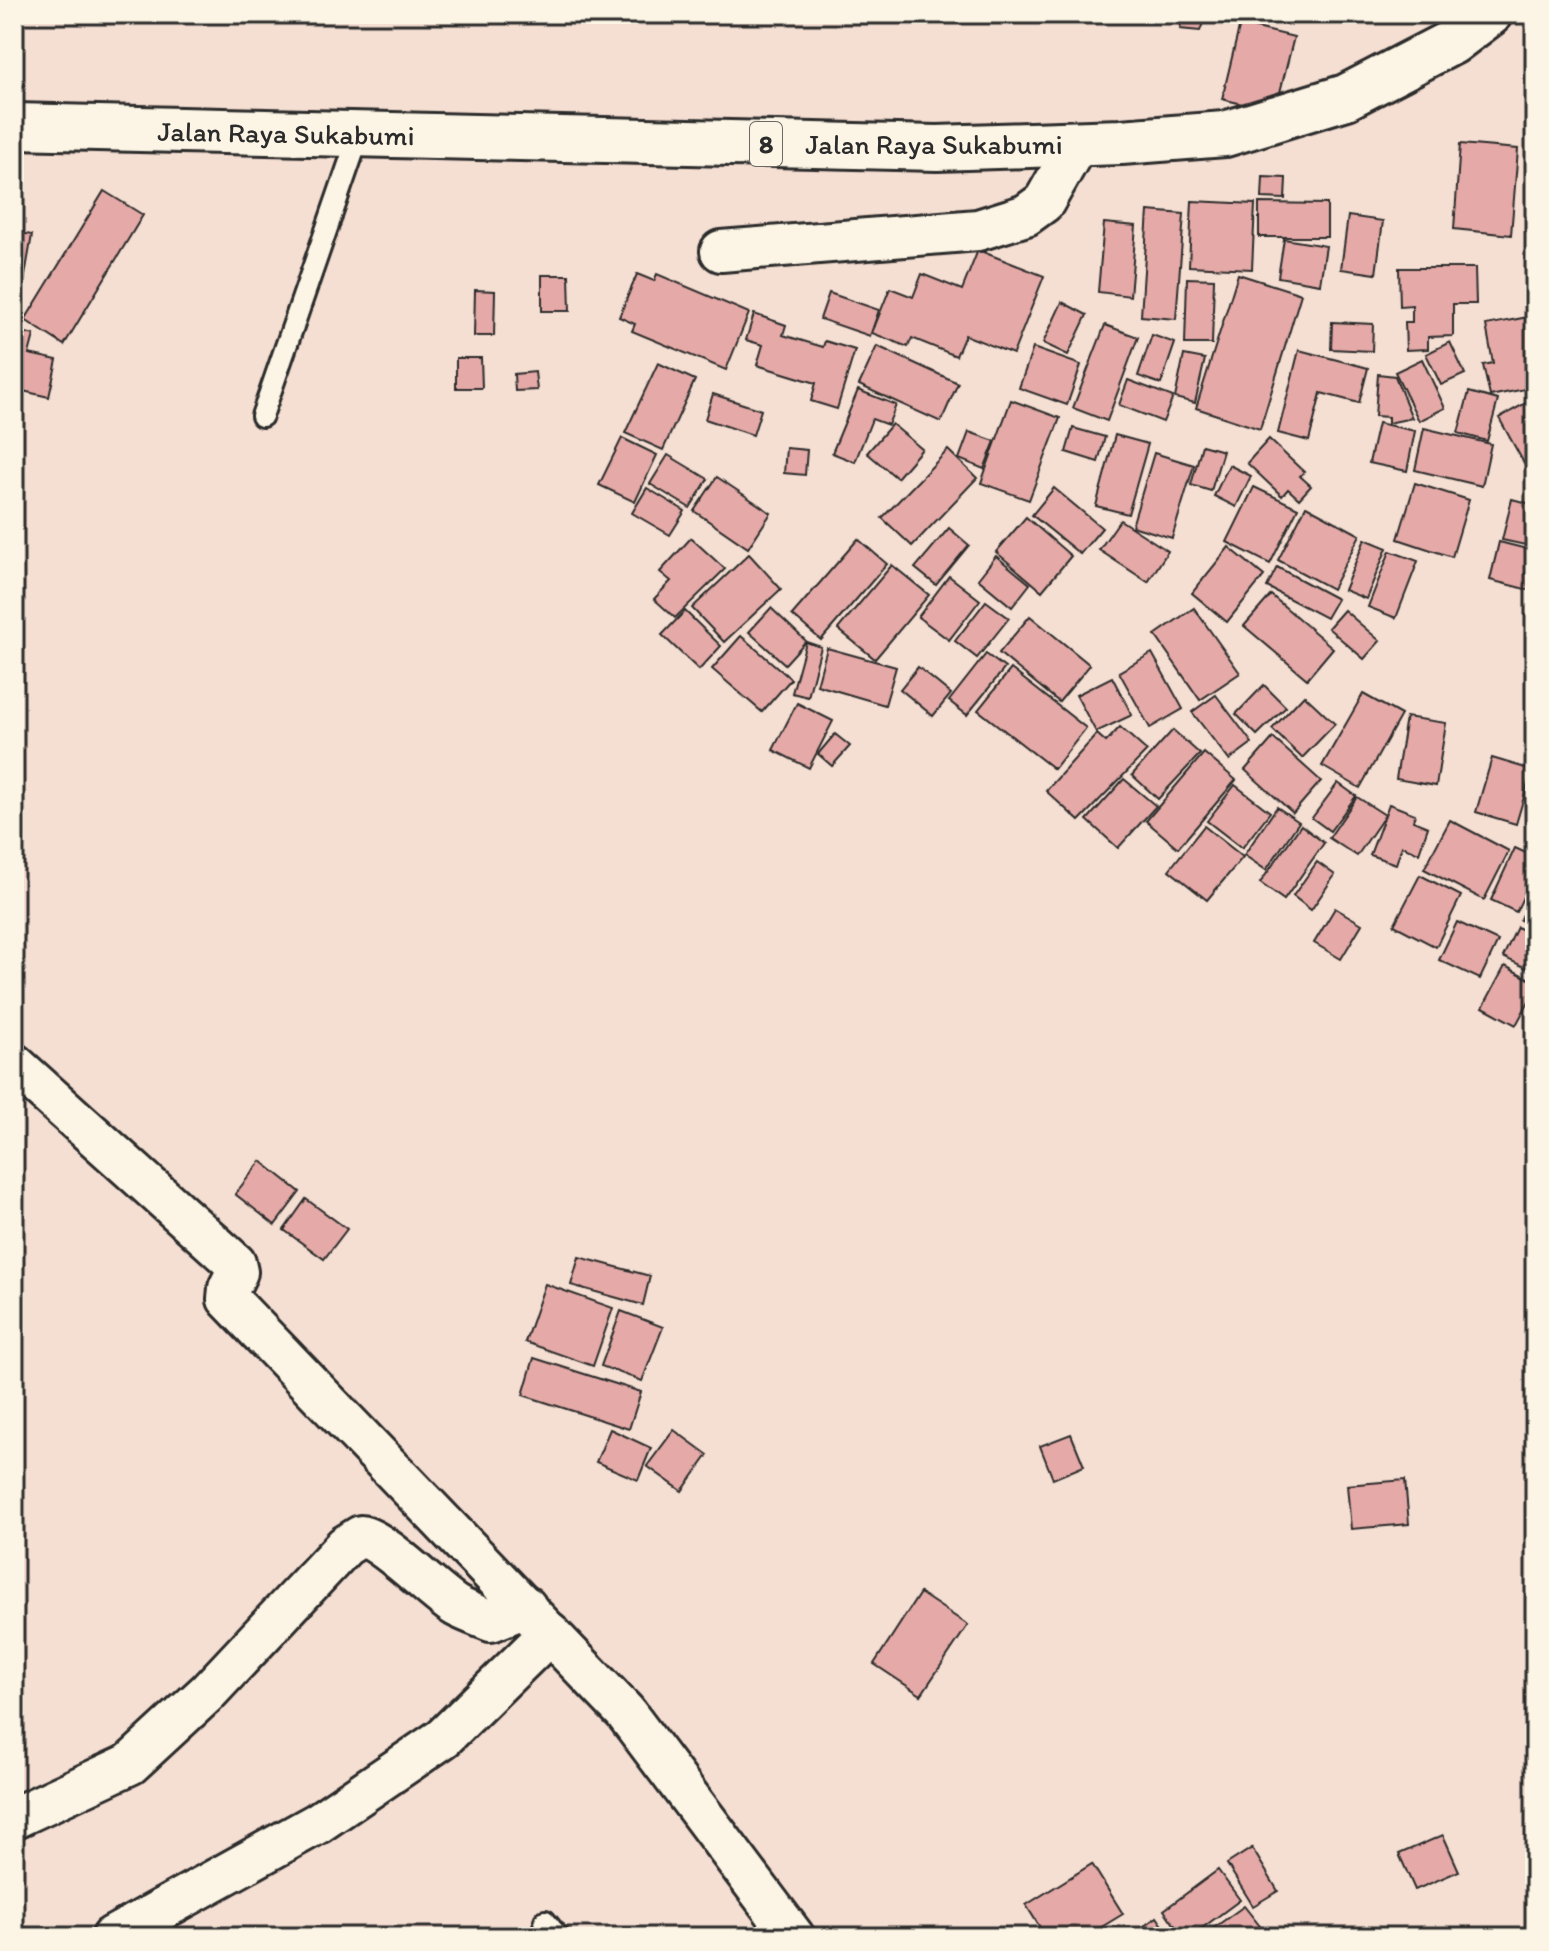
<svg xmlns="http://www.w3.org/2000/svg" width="1549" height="1951" font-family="Itim,sans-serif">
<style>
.building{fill:#e5aaa7;stroke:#2b2b2b;stroke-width:2}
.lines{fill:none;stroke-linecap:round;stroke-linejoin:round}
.lane-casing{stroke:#2b2b2b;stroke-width:26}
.street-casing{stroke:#2b2b2b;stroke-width:46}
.highway-casing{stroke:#2b2b2b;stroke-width:50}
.lane{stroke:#fcf5e5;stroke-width:20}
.street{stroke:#fcf5e5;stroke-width:40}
.highway{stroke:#fcf5e5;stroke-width:44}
.labels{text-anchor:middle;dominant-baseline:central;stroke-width:6;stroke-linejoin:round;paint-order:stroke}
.shield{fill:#fcf5e5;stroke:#6a6863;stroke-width:2}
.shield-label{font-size:26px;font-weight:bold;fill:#2b2b2b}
.street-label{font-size:28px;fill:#2b2b2b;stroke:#fcf5e5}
</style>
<rect width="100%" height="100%" fill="#f5ded2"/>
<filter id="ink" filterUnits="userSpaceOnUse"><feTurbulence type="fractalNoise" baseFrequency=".0125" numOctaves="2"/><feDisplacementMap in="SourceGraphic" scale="16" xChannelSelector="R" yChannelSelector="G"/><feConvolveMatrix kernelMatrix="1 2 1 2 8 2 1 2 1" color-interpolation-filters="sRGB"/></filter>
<g filter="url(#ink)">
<!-- building -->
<g class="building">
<polygon points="1163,14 1206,14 1200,31 1180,29 1182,16"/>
<polygon points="1240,24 1294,37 1275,112 1222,99"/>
<polygon points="1460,144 1518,149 1511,235 1454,229"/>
<polygon points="1263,177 1286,178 1285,199 1262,198"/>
<polygon points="104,191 143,215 64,345 25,320"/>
<polygon points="1192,201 1255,204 1252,269 1189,266"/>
<polygon points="1259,203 1327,204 1327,237 1259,237"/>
<polygon points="1148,211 1184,214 1176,319 1141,316"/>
<polygon points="1348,216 1383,221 1376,274 1341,269"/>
<polygon points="1104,223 1136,226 1130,296 1098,292"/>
<polygon points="14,232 32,235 18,316 14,316"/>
<polygon points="1284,239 1326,246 1320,284 1278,277"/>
<polygon points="978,250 1044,276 1013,354 965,335 956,356 912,338 908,347 872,333 890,288 913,297 922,274 962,290"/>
<polygon points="1399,268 1475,268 1476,304 1453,304 1453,336 1428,337 1428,349 1406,350 1405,322 1412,322 1412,305 1400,306"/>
<polygon points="637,274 654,281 657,274 749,313 726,370 632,331 635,324 619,317"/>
<polygon points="1238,274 1301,294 1260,429 1196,408"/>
<polygon points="542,275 569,275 570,311 542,311"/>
<polygon points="1187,278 1214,279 1212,344 1185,344"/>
<polygon points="475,290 495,291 494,336 474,336"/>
<polygon points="829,293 879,310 870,336 820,319"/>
<polygon points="1062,302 1087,315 1068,355 1043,343"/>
<polygon points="754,314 786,325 783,335 823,347 825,341 855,350 837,409 811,401 816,383 757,365 763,345 746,340"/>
<polygon points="1528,317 1535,348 1535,387 1490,396 1483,365 1493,363 1486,325"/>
<polygon points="1332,322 1373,324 1372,351 1331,349"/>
<polygon points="1105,325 1138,337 1107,421 1073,408"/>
<polygon points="14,330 34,335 29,354 57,360 49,397 14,389"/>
<polygon points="1152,335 1175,343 1161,384 1138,376"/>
<polygon points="1450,342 1465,374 1441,385 1426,354"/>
<polygon points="877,346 958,383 941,422 859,385"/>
<polygon points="1033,348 1081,365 1067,405 1019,388"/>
<polygon points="1299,350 1368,368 1359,403 1321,393 1309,441 1278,433"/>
<polygon points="1184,355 1205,359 1195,403 1175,398"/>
<polygon points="456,358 481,358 482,388 456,388"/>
<polygon points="1422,359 1445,408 1419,421 1395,372"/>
<polygon points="658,363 695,380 663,450 625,433"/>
<polygon points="535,372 537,390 515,391 514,374"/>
<polygon points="1378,374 1395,376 1412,418 1388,423 1388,417 1375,416"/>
<polygon points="1128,380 1173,397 1163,422 1119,405"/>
<polygon points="858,390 896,405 888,425 872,419 855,462 832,453"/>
<polygon points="1469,392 1498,400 1487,441 1458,433"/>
<polygon points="713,394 761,410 753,435 705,419"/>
<polygon points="1535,398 1535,460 1525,465 1499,418"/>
<polygon points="1011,400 1060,418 1029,500 981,483"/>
<polygon points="1378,423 1415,431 1407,471 1369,463"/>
<polygon points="892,424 922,449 897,478 867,453"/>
<polygon points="1073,428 1105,437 1098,462 1066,452"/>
<polygon points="1424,428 1491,444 1482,486 1415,470"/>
<polygon points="969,432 995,441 984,469 959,459"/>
<polygon points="1115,435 1148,444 1128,514 1096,506"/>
<polygon points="622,438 657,455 635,502 599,485"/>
<polygon points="1269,439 1304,472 1300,476 1311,486 1299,499 1288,489 1282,496 1247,463"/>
<polygon points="1202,445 1223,451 1211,491 1191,485"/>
<polygon points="786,448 807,450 805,475 784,473"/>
<polygon points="948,450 977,478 912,546 882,518"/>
<polygon points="1154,453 1194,465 1172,538 1132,526"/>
<polygon points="668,455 708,479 690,508 650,484"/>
<polygon points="1229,465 1251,476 1236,507 1214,496"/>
<polygon points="717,477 771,513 748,548 694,511"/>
<polygon points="1415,483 1469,500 1452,557 1398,539"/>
<polygon points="1254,487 1298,508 1270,564 1227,542"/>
<polygon points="647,488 685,511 670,535 632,513"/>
<polygon points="1054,488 1102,528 1080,554 1032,515"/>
<polygon points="1512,499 1535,505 1535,547 1502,540"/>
<polygon points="1306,506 1360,535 1332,589 1278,560"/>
<polygon points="1026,517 1071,556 1042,591 996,552"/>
<polygon points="1120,520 1168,551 1148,582 1099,550"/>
<polygon points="949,528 969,545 936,585 915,568"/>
<polygon points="691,538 725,569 675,618 654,599 671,581 660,572"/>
<polygon points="858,539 887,564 821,640 792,615"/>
<polygon points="1365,539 1387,548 1366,599 1344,590"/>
<polygon points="1499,542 1535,551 1533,591 1490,580"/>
<polygon points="1229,547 1264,576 1227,622 1192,593"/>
<polygon points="1390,551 1418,561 1396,618 1368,607"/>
<polygon points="749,554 781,589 724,642 692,608"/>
<polygon points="996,556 1030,584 1012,607 978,579"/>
<polygon points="892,565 929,595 875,659 838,629"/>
<polygon points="1277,567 1337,599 1326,618 1267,587"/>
<polygon points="949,576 980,600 949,640 918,617"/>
<polygon points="1271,595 1333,648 1307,679 1244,626"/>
<polygon points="986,601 1009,618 977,658 955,641"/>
<polygon points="771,608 806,641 785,664 749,632"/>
<polygon points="1194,608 1240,673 1200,700 1155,635"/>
<polygon points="1344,610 1380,641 1364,659 1328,628"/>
<polygon points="685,611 721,646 699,670 662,635"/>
<polygon points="1030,616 1090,665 1059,702 999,653"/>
<polygon points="741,636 791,679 762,712 712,669"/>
<polygon points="806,642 821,647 808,697 792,693"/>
<polygon points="827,648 896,667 885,705 817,685"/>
<polygon points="1152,653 1183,709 1150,728 1119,672"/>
<polygon points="986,654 1005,668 967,715 949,701"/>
<polygon points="918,667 951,694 933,716 900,689"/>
<polygon points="1011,669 1086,728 1054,769 978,710"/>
<polygon points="1112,677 1132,715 1096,732 1076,695"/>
<polygon points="1264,685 1286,707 1257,735 1236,714"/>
<polygon points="1363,694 1401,715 1360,788 1322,766"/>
<polygon points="1216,695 1252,743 1229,760 1192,712"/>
<polygon points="1304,695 1335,724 1302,758 1272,729"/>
<polygon points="797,703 833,721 809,768 773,750"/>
<polygon points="1406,717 1446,723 1436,786 1396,779"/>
<polygon points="1120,727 1147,751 1079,821 1046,791 1097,734 1106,742"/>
<polygon points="1173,730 1200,754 1158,799 1132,775"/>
<polygon points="835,734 850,746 832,766 818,754"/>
<polygon points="1273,738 1321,781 1293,813 1245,770"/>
<polygon points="1204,753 1236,780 1178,848 1146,821"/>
<polygon points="1492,758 1532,770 1516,824 1476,812"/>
<polygon points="1124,779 1156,806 1118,848 1087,820"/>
<polygon points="1338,783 1356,796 1330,831 1312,818"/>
<polygon points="1235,785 1270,812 1242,848 1207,821"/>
<polygon points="1357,797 1385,815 1357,856 1329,838"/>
<polygon points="1389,804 1415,814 1413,821 1428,827 1419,853 1402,846 1396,864 1370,855"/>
<polygon points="1277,807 1299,822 1266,870 1244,855"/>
<polygon points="1450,820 1509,851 1484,900 1424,869"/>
<polygon points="1301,825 1324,843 1284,900 1260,883"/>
<polygon points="1204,826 1243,857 1207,900 1169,870"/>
<polygon points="1515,848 1535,857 1535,872 1516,912 1491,900"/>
<polygon points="1317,862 1335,875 1311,910 1293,896"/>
<polygon points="1420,875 1461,896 1436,947 1394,925"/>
<polygon points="1535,888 1535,927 1520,920"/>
<polygon points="1335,908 1362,924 1341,959 1314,943"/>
<polygon points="1457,922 1498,941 1480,979 1439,960"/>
<polygon points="1517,927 1535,935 1535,972 1503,957"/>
<polygon points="1505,966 1535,982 1535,990 1516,1025 1483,1007"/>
<polygon points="261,1161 300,1192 275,1225 235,1194"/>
<polygon points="306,1199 347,1229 324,1259 284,1230"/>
<polygon points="579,1257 650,1276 643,1305 571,1285"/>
<polygon points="545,1284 613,1308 593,1366 525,1342"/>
<polygon points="621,1311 663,1327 642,1381 601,1366"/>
<polygon points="534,1358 641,1392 629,1429 523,1395"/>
<polygon points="610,1429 651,1448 638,1480 596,1462"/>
<polygon points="674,1430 708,1455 682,1491 647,1466"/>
<polygon points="1071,1434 1084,1466 1053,1479 1040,1446"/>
<polygon points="1405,1480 1409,1524 1351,1529 1347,1485"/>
<polygon points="920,1593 968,1625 921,1695 874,1664"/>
<polygon points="1443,1835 1459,1871 1415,1890 1399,1854"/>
<polygon points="1252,1848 1278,1891 1253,1906 1227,1864"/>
<polygon points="1092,1864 1123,1914 1085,1937 1046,1937 1026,1905"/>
<polygon points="1218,1870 1240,1900 1190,1937 1183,1937 1164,1910"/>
<polygon points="1244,1906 1263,1930 1253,1937 1216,1937 1211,1930"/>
<polygon points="1157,1917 1171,1937 1130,1937 1130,1936"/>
</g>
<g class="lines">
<!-- lane casing -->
<g class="lane-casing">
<g id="lane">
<polyline points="262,416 359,135"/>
<polyline points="545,1921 558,1937"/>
</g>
</g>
<!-- street casing -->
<g class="street-casing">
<g id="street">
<polyline points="721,251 978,230 1026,215 1044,202 1077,144"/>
<polyline points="14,1064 235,1263 237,1272 229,1288 228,1299 625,1712 794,1937"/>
<path d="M 14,1818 L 130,1764 L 208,1692 L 345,1546 L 361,1536 C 385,1541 431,1590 456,1606 C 467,1612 479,1616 491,1621 L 526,1607"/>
<polyline points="112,1937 318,1823 443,1738 550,1633"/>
</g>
</g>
<!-- highway casing -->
<g class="highway-casing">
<polyline id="highway" points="14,126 937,148 1121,142 1225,134 1346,97 1452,42 1489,14"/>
</g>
<!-- lane -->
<use href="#lane" class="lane"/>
<!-- street -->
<use href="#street" class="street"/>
<!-- highway -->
<use href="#highway" class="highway"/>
</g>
</g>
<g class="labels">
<!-- shield labels -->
<rect class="shield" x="750" y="122" width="32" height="44" rx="6"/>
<g class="shield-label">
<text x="766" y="144">8</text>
</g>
<!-- street labels -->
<g class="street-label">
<text transform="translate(286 133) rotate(1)">Jalan Raya Sukabumi</text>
<text x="934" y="144">Jalan Raya Sukabumi</text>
</g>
</g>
<!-- margin -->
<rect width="1549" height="1951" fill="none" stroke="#fcf5e5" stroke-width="48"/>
<rect x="24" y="24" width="1501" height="1903" fill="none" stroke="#2b2b2b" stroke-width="3" filter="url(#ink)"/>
</svg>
